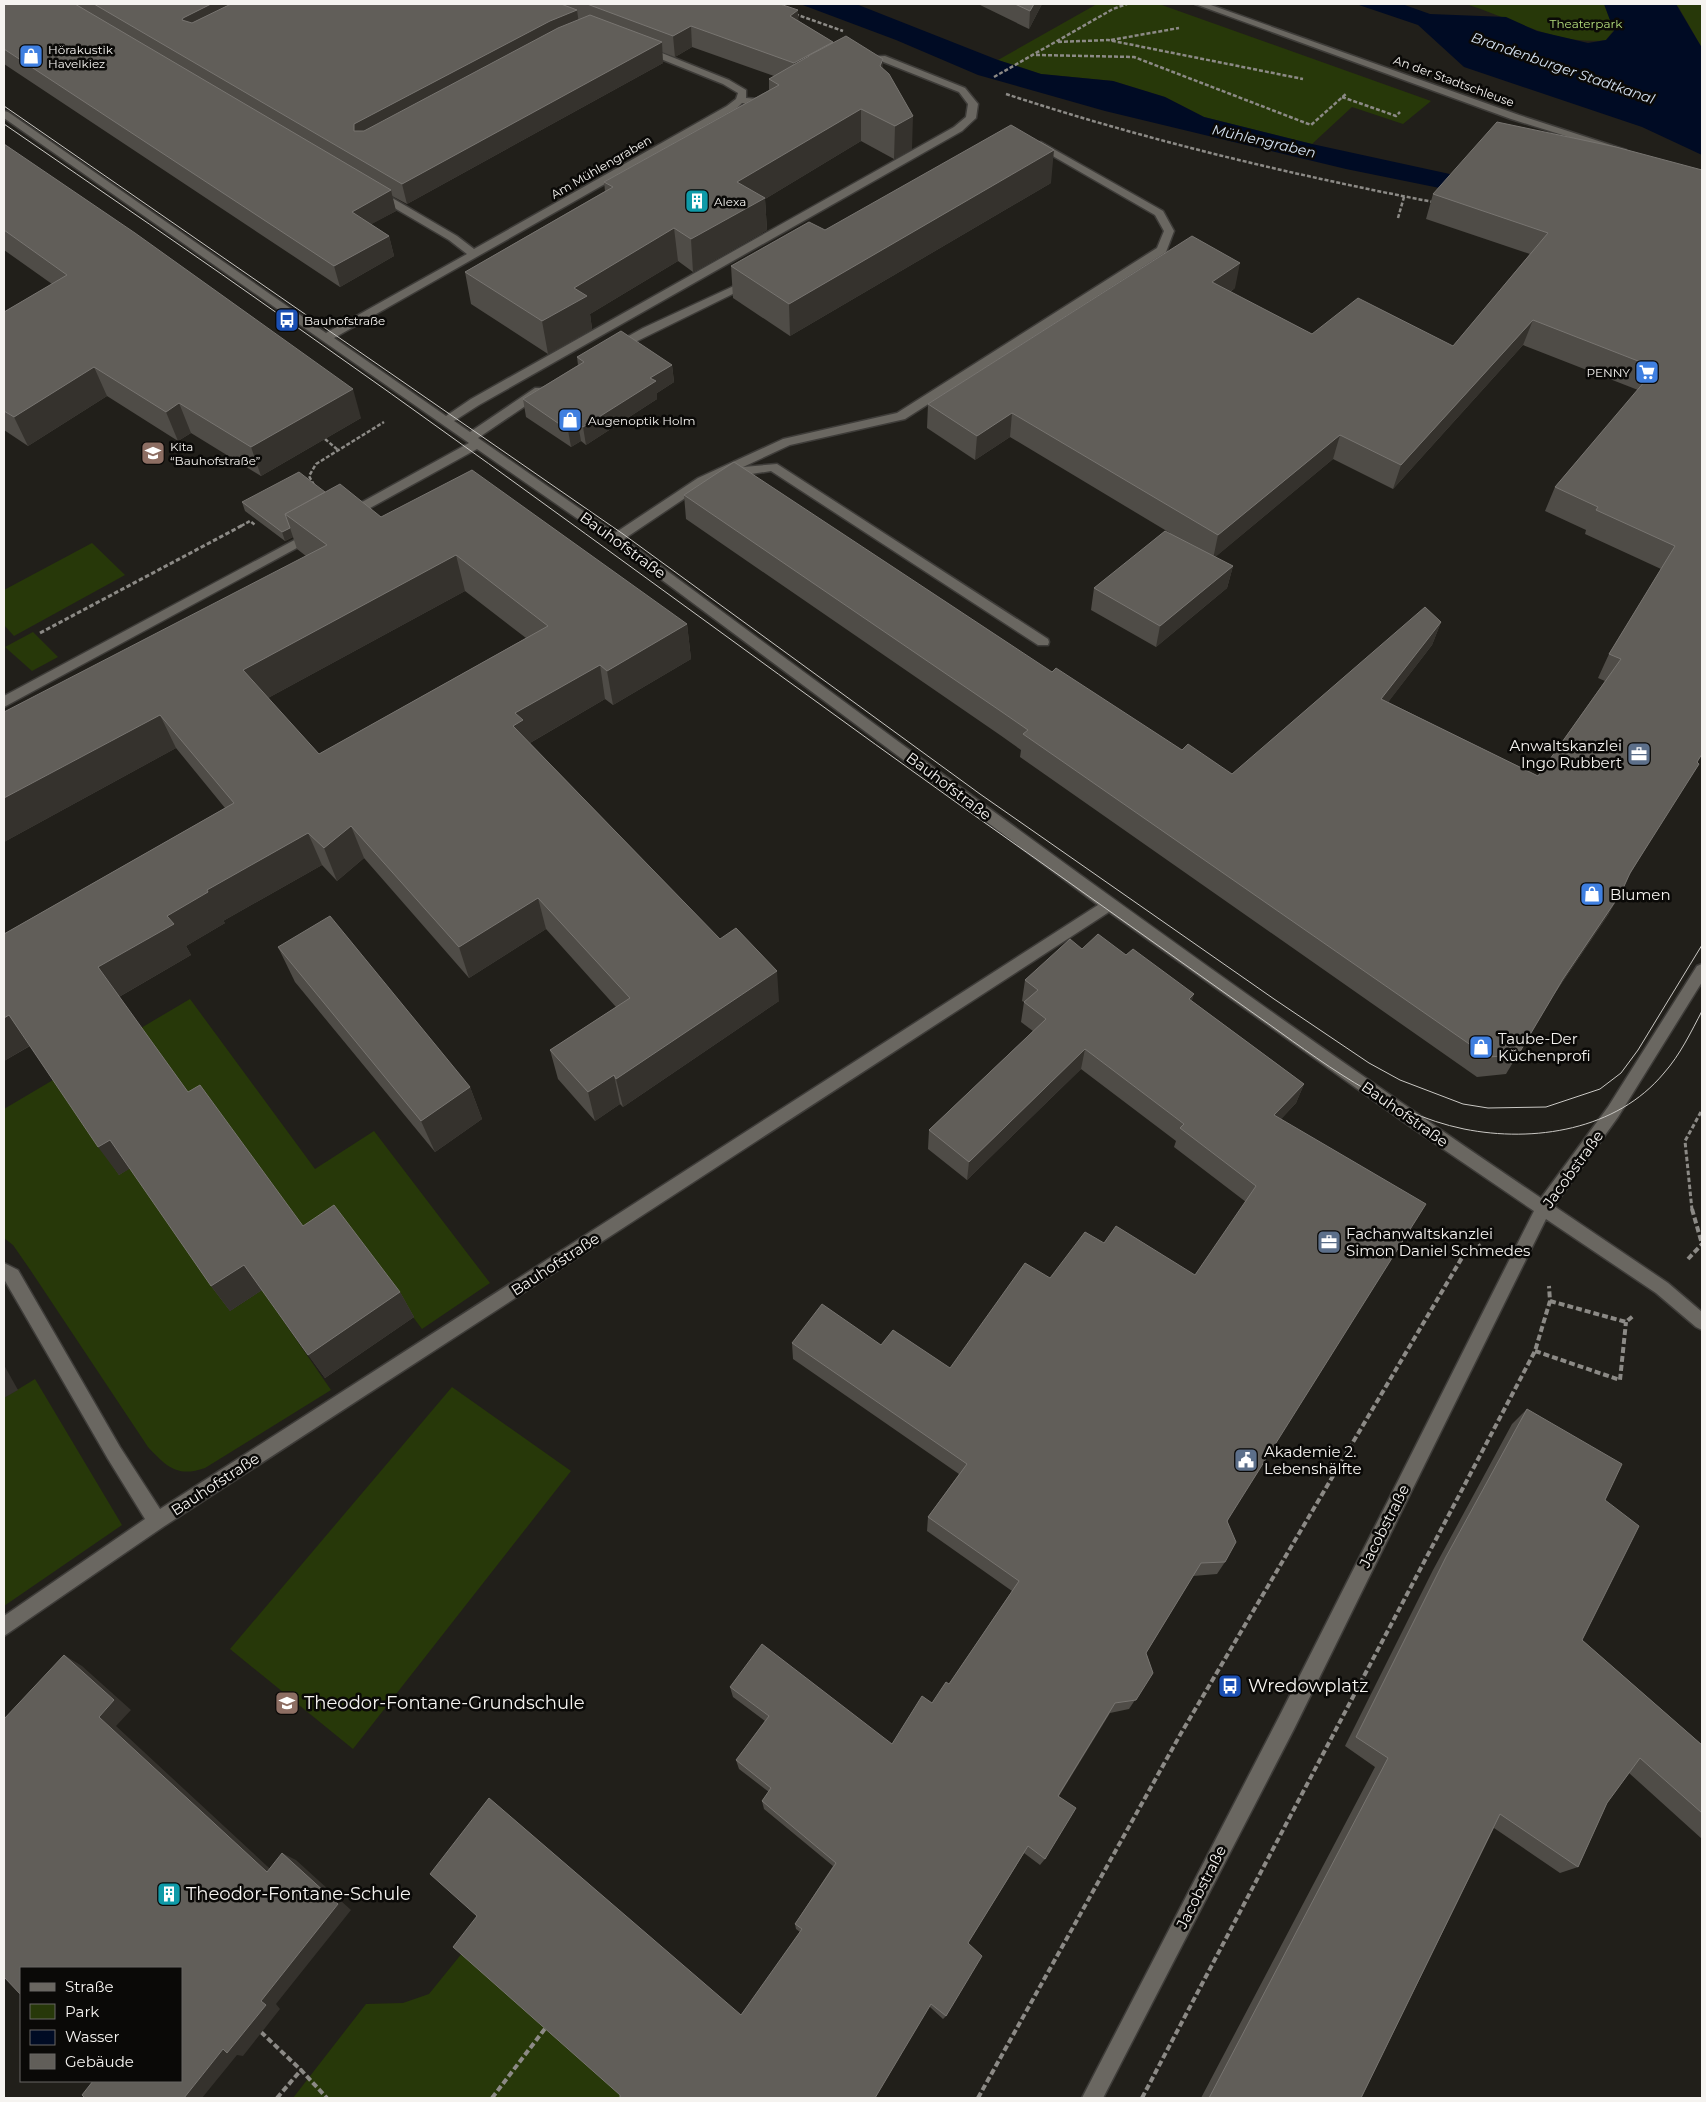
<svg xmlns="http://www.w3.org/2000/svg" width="1706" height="2102" font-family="Montserrat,sans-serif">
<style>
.green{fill:#273809}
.water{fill:#000b24}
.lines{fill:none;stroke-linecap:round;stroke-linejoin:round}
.minor-casing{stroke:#3e3c39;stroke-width:3}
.path-far2{stroke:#8c8a86;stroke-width:2.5;stroke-dasharray:4 2;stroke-linecap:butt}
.path-far1{stroke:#8c8a86;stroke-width:3;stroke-dasharray:4.5 2.5;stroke-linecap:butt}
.path{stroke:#8c8a86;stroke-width:4;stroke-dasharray:6 3;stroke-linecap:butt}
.minor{fill:#6a6761;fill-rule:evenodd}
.tram{stroke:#cac8c4;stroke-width:1}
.wall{fill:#4f4c47;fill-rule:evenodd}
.shaded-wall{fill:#35322d}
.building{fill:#615e59;stroke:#787571;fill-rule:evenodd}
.labels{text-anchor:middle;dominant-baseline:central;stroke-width:5;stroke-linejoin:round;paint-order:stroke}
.far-park-label{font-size:12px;fill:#b4dd7d;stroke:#0a0907}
.far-poi-label{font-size:12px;fill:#f5f3f0;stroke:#0a0907;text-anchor:start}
.far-street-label{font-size:12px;fill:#f5f3f0;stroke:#0a0907}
.far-water-label{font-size:14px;font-style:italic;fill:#d5e2f2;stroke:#0a0907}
.street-label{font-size:15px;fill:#f5f3f0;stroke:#0a0907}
.poi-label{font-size:15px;fill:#f5f3f0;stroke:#0a0907;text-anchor:start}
.near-poi-label{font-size:18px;fill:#f5f3f0;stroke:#0a0907;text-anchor:start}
</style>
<rect width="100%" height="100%" fill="#211f1a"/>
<!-- green -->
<g class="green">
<polygon points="1097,4 1159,4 1431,101 1403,124 1352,107 1312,144 1204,117 1165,97 1113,81 1041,74 998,60"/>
<path d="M 1466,4 L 1604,4 L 1614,30 L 1606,40 C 1559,46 1510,18 1466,4 Z"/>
<polygon points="1676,4 1702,4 1702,48 1679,8"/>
<polygon points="92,543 125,575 14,636 4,625 4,590"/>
<polygon points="33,632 58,657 32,671 5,647"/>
<path d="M 190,999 L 315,1169 L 374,1131 L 490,1283 L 422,1329 L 349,1232 L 319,1252 L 218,1114 L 119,1175 L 132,1167 L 230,1311 L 262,1290 L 331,1390 L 205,1468 C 177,1478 166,1466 148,1447 L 31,1271 L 13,1245 L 4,1238 L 4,1109 Z"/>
<polygon points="35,1379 122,1525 4,1606 4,1398"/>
<polygon points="452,1387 571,1471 353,1749 230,1649"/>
<polygon points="463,1952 624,2098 293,2098 366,2004 403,2003 429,1994"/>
</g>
<!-- water -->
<g class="water">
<polygon points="800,4 856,4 998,60 1041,74 1113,81 1165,97 1204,117 1312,144 1482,181 1474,195 1346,169 1105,111 978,75 896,40"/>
<polygon points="1356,4 1402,4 1430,14 1506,17 1537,31 1588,43 1606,40 1614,31 1604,4 1676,4 1702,48 1702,155 1642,127 1464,67 1418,25"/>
</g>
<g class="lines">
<!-- minor casing -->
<g class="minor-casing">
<g id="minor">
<polygon points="1195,4 1208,4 1519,115 1626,150 1617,152 1511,119"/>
<path d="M 641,47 L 647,47 L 729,80 L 746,90 L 746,98 L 769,100 L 774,103 L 769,106 L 742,103 L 735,110 L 334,338 L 446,416 L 471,399 L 954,127 L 966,117 L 968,104 L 959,92 L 881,61 L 861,62 L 856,59 L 858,57 L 885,56 L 965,88 L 978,104 L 976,118 L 962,131 L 479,405 L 454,421 L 470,432 L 535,388 L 543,388 L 543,394 L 478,438 L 615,533 L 698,478 L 783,439 L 897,413 L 1157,248 L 1164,231 L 1155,215 L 1032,144 L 1041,142 L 1163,211 L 1174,231 L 1166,252 L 905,419 L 790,445 L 743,467 L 777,464 L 1048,639 L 1049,642 L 1048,645 L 1038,645 L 771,471 L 719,479 L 706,484 L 624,539 C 927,763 1229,988 1541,1198 L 1608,1107 L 1697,966 L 1702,964 L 1702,982 L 1618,1117 L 1554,1206 L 1668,1283 L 1702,1312 L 1702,1330 L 1696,1327 L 1656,1293 L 1546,1219 L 1294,1729 L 1103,2098 L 1082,2098 L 1280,1715 L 1534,1211 L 1408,1125 L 1109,912 L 163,1527 L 4,1636 L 4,1616 L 145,1519 L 108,1459 L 4,1279 L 4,1263 L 18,1270 L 120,1447 L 160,1509 L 1098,905 L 611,542 L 477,449 L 352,518 L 344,518 L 342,515 L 344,512 L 469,443 L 4,118 L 4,111 L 8,112 L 326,333 L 467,254 L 449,240 L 374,196 L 374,192 L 382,192 L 457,236 L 474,249 L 727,106 L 736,99 L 738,93 L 723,84 L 641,51 Z"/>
<polygon points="749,279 753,280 753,284 617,351 613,352 607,348 643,328"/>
<polygon points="313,530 317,531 319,534 317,537 4,707 4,696"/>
</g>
</g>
<!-- path-far2 -->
<g class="path-far2">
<polyline points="795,14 843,31"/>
<polyline points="1111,40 1179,28"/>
<polyline points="1058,42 1108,40 1303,79"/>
<polyline points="1036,55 1134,57 1311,125 1347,93"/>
<polyline points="994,77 1113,9 1127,4"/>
<path d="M 1006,94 C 1146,140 1288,174 1433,202"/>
<polyline points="1342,97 1396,116 1400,112"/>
<polyline points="1398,218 1404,197"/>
<polyline points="325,439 338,450"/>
<polyline points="314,485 309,476 316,464 384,422"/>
<polyline points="241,526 250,521 255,525"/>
</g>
<!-- path-far1 -->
<g class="path-far1">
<polyline points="40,633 243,525"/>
<polyline points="1692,1210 1685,1141 1702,1110"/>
</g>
<!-- path -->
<g class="path">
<polyline points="1692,1209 1702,1244"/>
<polyline points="1688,1259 1702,1244"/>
<polyline points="1550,1301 1626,1322 1633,1316"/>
<polyline points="1535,1351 1620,1380 1626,1322"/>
<polyline points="261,2032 301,2070"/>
<polyline points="277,2098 301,2070 327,2098"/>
<polyline points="492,2098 547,2026"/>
<polyline points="978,2098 1180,1735 1463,1256 1481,1245"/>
<polyline points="1142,2098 1535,1351 1550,1301 1549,1286"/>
</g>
<!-- minor -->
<use href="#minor" class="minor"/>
<!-- tram -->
<g class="tram">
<polyline points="4,106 623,534 980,794 1274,999 1369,1063 1400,1080 1463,1104 1488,1108 1546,1107 1600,1089 1621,1073 1638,1050 1702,945"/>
<path d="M 4,124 C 101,191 198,257 294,325 C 555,508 809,700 1070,883 C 1132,927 1194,971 1256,1015 C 1320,1060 1386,1113 1464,1129 C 1534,1143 1617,1130 1664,1073 C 1680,1055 1691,1032 1702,1011"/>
</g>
</g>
<!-- wall -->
<g class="wall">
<polygon points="4,4 780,4 799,21 833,42 883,69 912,149 894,159 861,141 765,199 767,230 693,272 678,261 590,314 592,329 548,354 471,304 465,272 605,191 604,182 769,90 769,79 774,76 692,47 675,57 662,52 663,63 407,204 392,196 396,211 371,224 389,236 394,256 340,287 4,64"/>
<polygon points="978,4 1042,4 1029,29"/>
<polygon points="4,144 361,418 261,476 191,433 178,441 107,396 28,446 4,430 4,312 52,284 4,250"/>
<polygon points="1702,170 1702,754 1629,876 1608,915 1553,996 1506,1074 1477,1077 1020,757 1021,750 1000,735 686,519 684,495 1052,672 1182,750 1232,774 1441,622 1432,645 1388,702 1538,776 1605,681 1598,678 1609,654 1661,569 1585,534 1586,530 1545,511 1555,487 1638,390 1523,345 1393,489 1333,459 1215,557 1233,566 1227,588 1156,647 1091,610 1094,588 1170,533 1010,437 975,460 927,428 928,404 1235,288 1230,292 1312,334 1453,346 1530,254 1426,219 1433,194"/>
<polygon points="1051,183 790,336 733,298 731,266 825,230"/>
<polygon points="577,357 672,365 674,382 657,393 657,399 586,445 581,441 571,447 526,417 523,399 578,365"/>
<path d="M 325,492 L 381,517 L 687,624 L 691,659 L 613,705 L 605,699 L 530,743 L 779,1001 L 623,1107 L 620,1104 L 595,1121 L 558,1079 L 550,1050 L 616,1007 L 546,929 L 469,978 L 364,858 L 337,881 L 322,865 L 223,921 L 225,923 L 186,946 L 191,955 L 119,997 L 188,1092 L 303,1226 L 400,1292 L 414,1317 L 325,1378 L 262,1290 L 230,1311 L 211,1286 L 130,1168 L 119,1175 L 30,1046 L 4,1061 L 4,934 L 225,808 L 176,748 L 4,842 L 306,556 L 297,549 L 293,537 L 285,541 L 245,511 L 242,502 ZM 465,591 L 526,638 L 319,754 L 268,698 Z"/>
<polygon points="278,947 470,1087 482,1119 435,1152 295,982"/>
<polygon points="1082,949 1192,1001 1304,1084 1296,1103 1281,1119 1228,1521 1225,1562 1217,1574 1193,1576 1146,1653 1153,1673 1129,1709 1110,1713 1059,1796 1045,1859 1040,1865 1024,1853 968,1943 946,2016 943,2019 930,2007 741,2015 800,1932 796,1929 795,1924 833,1866 764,1809 762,1801 769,1792 739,1769 736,1760 765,1721 733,1697 730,1687 892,1744 932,1703 949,1684 1012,1591 927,1531 928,1517 959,1474 793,1359 792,1343 881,1345 950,1368 1050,1278 1104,1243 1195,1275 1246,1202 1174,1147 1176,1141 1081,1069 967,1180 928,1149 929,1130 1033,1031 1021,1022 1024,1002 1022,1001 1025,980"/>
<polygon points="1527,1409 1605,1500 1582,1640 1702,1745 1702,1839 1629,1773 1607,1803 1578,1867 1560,1873 1494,1828 1361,2098 1201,2098 1375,1767 1345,1746 1433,1570 1512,1424"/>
</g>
<!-- shaded-wall -->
<g class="shaded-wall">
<polygon points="211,4 257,4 188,41 182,20 183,18"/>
<polygon points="1034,4 1042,4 1029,29 1030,11"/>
<polygon points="577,10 580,31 359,144 354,131 354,124 550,21"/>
<polygon points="798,10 799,30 790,16"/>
<polygon points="691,26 692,47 675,57 673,36"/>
<polygon points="662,42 663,63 407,204 402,184"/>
<polygon points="833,42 809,56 808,56 808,76 795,83 794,63"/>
<polygon points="883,59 882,92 880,66"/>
<polygon points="861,109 861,141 765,199 767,230 693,272 691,239 737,182"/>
<polygon points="913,116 912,149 894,159 895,126"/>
<polygon points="1054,150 1051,183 790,336 789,304"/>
<polygon points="391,190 396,211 357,232 352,212"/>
<polygon points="674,228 678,261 590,314 592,329 548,354 542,321 574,288"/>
<polygon points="389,236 394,256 340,287 334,266"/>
<polygon points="1240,263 1235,288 1207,307 1212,282"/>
<polygon points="1533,320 1523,345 1393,489 1401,465"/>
<polygon points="672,365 674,382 657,393 657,399 586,445 583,427 650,378"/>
<polygon points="94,367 107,396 28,446 14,417"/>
<polygon points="353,389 361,418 261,476 251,447"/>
<polygon points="179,403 191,433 178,441 166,412"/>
<polygon points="1012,413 1010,437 975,460 977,436"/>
<polygon points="578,424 581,441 571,447 568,430"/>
<polygon points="1340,435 1333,459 1213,559 1218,535"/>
<polygon points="290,528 293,537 285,541 282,532"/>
<polygon points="456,555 465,591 257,704 243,670"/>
<polygon points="1233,566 1227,588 1156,647 1160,626"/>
<polygon points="1441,622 1432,645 1373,722 1381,699"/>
<polygon points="687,624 691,659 613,705 607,671"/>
<polygon points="600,665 605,699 528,744 513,726 515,713"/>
<polygon points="160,715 176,748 4,842 4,798"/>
<polygon points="351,826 364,858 337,881 324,848"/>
<polygon points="308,833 322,865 223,921 225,923 186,946 191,955 117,998 98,967 167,916 207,890"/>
<polygon points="1621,893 1608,915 1550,1000 1563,979"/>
<polygon points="538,898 546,929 469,978 459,947"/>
<polygon points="777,971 779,1001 623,1107 616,1079"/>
<polygon points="1194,994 1188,1014 1189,999"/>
<polygon points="9,1015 31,1045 4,1061 4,1018"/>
<polygon points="1085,1049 1081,1069 967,1180 969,1162"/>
<polygon points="614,1075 620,1104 595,1121 588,1092"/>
<polygon points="1304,1084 1296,1103 1267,1134 1274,1115"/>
<polygon points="470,1087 482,1119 435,1152 421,1121"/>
<polygon points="110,1140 131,1168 119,1175 98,1147"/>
<polygon points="244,1265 262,1290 230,1311 211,1286"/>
<polygon points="400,1292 414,1317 325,1378 308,1355"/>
<polygon points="4,1365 18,1390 4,1398"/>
<polygon points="64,1655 82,1666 131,1710 116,1726 281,1879 267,1872 99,1717"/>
<polygon points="282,1853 296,1860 351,1910 276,2004 280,2009 243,2056 237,2055 202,2098 184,2098 261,2001"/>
</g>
<!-- building -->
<g class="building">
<polygon points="4,4 75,4 391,190 352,212 389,236 334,266 4,49"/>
<polygon points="94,4 211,4 183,18 182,20 192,23 231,4 561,4 577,10 550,21 354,124 354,131 364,131 558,28 590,15 662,42 402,184"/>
<polygon points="587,4 780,4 798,10 790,16 833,42 794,63 691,26 673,36"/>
<polygon points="1015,4 1034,4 1030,11"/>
<polygon points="846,36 883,59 880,66 889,74 913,116 895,126 861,109 737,182 765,198 691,239 674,228 574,288 587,296 542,321 465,272 613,187 604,182 779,85 769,79 809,56 808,56"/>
<polygon points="1497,122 1616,147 1702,170 1702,754 1697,762 1699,764 1630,873 1621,893 1563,979 1518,1055 1488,1057 1023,734 1028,730 1002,712 684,495 734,462 1052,672 1056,668 1182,750 1188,744 1232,774 1425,607 1441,622 1381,699 1538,776 1621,659 1609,654 1675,546 1596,510 1598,507 1555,487 1656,368 1533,320 1401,465 1340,435 1218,535 1012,413 977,436 928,404 1192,236 1240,263 1212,282 1312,334 1358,298 1453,346 1548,233 1433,194"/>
<polygon points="1011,125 1054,150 789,304 731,266 809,222 825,230"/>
<polygon points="4,144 135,233 353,389 251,447 179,403 166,412 94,367 14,417 4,411 4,312 67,275 4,230"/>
<polygon points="621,331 672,365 650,378 656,381 583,427 578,424 568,430 523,399 584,362 577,357"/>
<path d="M 472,470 L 687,624 L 607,671 L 600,665 L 515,713 L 523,720 L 513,726 L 720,939 L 736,928 L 777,971 L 616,1079 L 614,1075 L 588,1092 L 550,1050 L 630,998 L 538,898 L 459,947 L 351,826 L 324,848 L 308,833 L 207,890 L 208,892 L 167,916 L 174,924 L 98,967 L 188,1092 L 200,1085 L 303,1226 L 334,1205 L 400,1292 L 308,1355 L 244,1265 L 211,1286 L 110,1140 L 98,1147 L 9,1015 L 4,1018 L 4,934 L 234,803 L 160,715 L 4,798 L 4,712 L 327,545 L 285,514 L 340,484 L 381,517 ZM 456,555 L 548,626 L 319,754 L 243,670 Z"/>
<polygon points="299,472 325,492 285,514 290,528 282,532 242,502"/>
<polygon points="1165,531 1233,566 1160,626 1094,588"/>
<polygon points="330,916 470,1087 421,1121 278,947"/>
<polygon points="1098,934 1126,955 1133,949 1194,994 1189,999 1304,1084 1274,1115 1426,1204 1227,1521 1236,1542 1225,1562 1201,1563 1146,1653 1153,1673 1136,1700 1115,1703 1058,1796 1076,1808 1045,1859 1028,1846 968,1943 982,1956 946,2016 931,2004 875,2098 620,2098 620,2095 453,1947 477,1916 430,1874 489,1798 741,2015 802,1929 795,1924 836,1863 762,1801 771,1788 736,1760 769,1716 730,1687 762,1644 892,1744 922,1696 932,1703 946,1682 949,1684 1019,1581 928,1517 967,1464 792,1343 822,1304 881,1345 893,1330 950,1368 1025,1263 1050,1278 1085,1232 1104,1243 1116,1226 1195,1275 1256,1186 1180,1128 1184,1124 1085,1049 969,1162 929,1130 1046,1019 1024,1002 1038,990 1025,980 1070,939 1082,949"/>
<polygon points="1527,1409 1622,1464 1605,1500 1639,1526 1582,1640 1702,1745 1702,1813 1640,1758 1607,1803 1578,1867 1500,1814 1361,2098 1209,2098 1388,1758 1356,1737 1446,1557"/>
<polygon points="64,1655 114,1700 99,1717 267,1872 282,1853 338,1904 261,2001 266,2005 227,2053 223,2049 184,2098 85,2098 82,2095 93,2081 181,2081 181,1968 21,1968 21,1995 4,1977 4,1719"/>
</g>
<!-- icons -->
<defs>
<g id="shop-square" transform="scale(1.25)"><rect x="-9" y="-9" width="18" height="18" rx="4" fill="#3f7fe0" stroke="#0a0907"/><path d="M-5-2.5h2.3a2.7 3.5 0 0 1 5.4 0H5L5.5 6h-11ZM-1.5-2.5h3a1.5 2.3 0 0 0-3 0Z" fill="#fff"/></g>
<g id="building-square" transform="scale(1.25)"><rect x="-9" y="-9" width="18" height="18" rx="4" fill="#0f9aa8" stroke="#0a0907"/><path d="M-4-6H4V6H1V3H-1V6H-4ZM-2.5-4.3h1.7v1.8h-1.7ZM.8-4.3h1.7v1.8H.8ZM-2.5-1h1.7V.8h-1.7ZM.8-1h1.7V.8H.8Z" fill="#fff"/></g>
<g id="bus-square" transform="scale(1.25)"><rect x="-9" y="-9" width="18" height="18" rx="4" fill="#1a4fb4" stroke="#0a0907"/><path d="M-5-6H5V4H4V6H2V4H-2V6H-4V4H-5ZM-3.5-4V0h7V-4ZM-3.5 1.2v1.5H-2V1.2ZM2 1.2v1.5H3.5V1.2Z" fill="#fff"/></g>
<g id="supermarket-square" transform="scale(1.25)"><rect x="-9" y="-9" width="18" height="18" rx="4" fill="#3f7fe0" stroke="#0a0907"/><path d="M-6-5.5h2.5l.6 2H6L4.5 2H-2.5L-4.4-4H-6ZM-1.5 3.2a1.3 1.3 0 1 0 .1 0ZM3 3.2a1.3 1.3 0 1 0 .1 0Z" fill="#fff"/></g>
<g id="school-square" transform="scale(1.25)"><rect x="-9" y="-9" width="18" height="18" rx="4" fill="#8d6e63" stroke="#0a0907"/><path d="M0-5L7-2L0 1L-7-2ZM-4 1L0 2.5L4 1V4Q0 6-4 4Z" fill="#fff"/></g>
<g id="office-square" transform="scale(1.25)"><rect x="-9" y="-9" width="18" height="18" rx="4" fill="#5c6f8a" stroke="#0a0907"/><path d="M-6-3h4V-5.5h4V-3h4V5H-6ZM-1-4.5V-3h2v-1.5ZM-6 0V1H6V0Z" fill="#fff"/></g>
<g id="civic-square" transform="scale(1.25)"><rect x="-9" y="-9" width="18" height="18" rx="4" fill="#5c6f8a" stroke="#0a0907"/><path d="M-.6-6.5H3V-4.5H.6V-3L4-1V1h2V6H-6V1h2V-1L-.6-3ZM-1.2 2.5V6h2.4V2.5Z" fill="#fff"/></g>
</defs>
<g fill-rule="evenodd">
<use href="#shop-square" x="31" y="56"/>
<use href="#building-square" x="697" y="201"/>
<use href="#bus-square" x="287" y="320"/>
<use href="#supermarket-square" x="1647" y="372"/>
<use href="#shop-square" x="570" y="420"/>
<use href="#school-square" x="153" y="453"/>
<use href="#office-square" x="1639" y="754"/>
<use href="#shop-square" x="1592" y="894"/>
<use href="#shop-square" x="1481" y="1047"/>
<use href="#office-square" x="1329" y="1242"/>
<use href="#civic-square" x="1246" y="1460"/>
<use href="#bus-square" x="1230" y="1686"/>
<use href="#school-square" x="287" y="1703"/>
<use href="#building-square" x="169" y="1894"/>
</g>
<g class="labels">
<!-- far-park labels -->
<g class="far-park-label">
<text x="1586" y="23">Theaterpark</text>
</g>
<!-- far-poi labels -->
<g class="far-poi-label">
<text x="48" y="49">Hörakustik<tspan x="48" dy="14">Havelkiez</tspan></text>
<text x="714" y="201">Alexa</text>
<text x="304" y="320">Bauhofstraße</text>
<text x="1630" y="372" text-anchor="end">PENNY</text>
<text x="588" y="420">Augenoptik Holm</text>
<text x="170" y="446">Kita<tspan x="170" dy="14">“Bauhofstraße”</tspan></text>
</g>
<!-- far-street labels -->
<g class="far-street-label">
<text transform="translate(1454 81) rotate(20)">An der Stadtschleuse</text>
<text transform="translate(601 167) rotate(-30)">Am Mühlengraben</text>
</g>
<!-- far-water labels -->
<g class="far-water-label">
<text transform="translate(1563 68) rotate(19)">Brandenburger Stadtkanal</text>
<text transform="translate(1264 141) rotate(13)">Mühlengraben</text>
</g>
<!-- street labels -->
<g class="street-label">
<text transform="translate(623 545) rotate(36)">Bauhofstraße</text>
<text transform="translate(949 786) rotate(37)">Bauhofstraße</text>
<text transform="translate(1405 1114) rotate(35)">Bauhofstraße</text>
<text transform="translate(1573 1169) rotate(-54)">Jacobstraße</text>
<text transform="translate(555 1264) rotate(-33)">Bauhofstraße</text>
<text transform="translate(215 1484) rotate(-33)">Bauhofstraße</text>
<text transform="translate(1384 1526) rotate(-63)">Jacobstraße</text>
<text transform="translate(1201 1887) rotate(-63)">Jacobstraße</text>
</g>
<!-- poi labels -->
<g class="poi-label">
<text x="1622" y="745" text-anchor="end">Anwaltskanzlei<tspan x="1622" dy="17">Ingo Rubbert</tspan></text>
<text x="1610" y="894">Blumen</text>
<text x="1498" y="1038">Taube-Der<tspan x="1498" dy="17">Küchenprofi</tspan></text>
<text x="1346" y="1233">Fachanwaltskanzlei<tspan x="1346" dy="17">Simon Daniel Schmedes</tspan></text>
<text x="1264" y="1451">Akademie 2.<tspan x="1264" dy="17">Lebenshälfte</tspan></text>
</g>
<!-- near-poi labels -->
<g class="near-poi-label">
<text x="1248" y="1686">Wredowplatz</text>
<text x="304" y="1703">Theodor-Fontane-Grundschule</text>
<text x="186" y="1894">Theodor-Fontane-Schule</text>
</g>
</g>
<!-- border -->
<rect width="1706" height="2102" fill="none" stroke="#f5f3f0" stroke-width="10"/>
<!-- legend -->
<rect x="20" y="1967" width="162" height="115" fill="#0a0907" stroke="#686764"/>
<rect x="30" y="1983" width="25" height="8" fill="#6a6761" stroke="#686764"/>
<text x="65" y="1992" font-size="15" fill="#f5f3f0">Straße</text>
<rect x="30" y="2004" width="25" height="15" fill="#273809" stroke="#686764"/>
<text x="65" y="2017" font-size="15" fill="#f5f3f0">Park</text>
<rect x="30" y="2030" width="25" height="15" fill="#000b24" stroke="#686764"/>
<text x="65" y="2042" font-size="15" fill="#f5f3f0">Wasser</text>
<rect x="30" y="2054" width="25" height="15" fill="#615e59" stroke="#686764"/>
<text x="65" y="2067" font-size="15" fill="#f5f3f0">Gebäude</text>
</svg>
